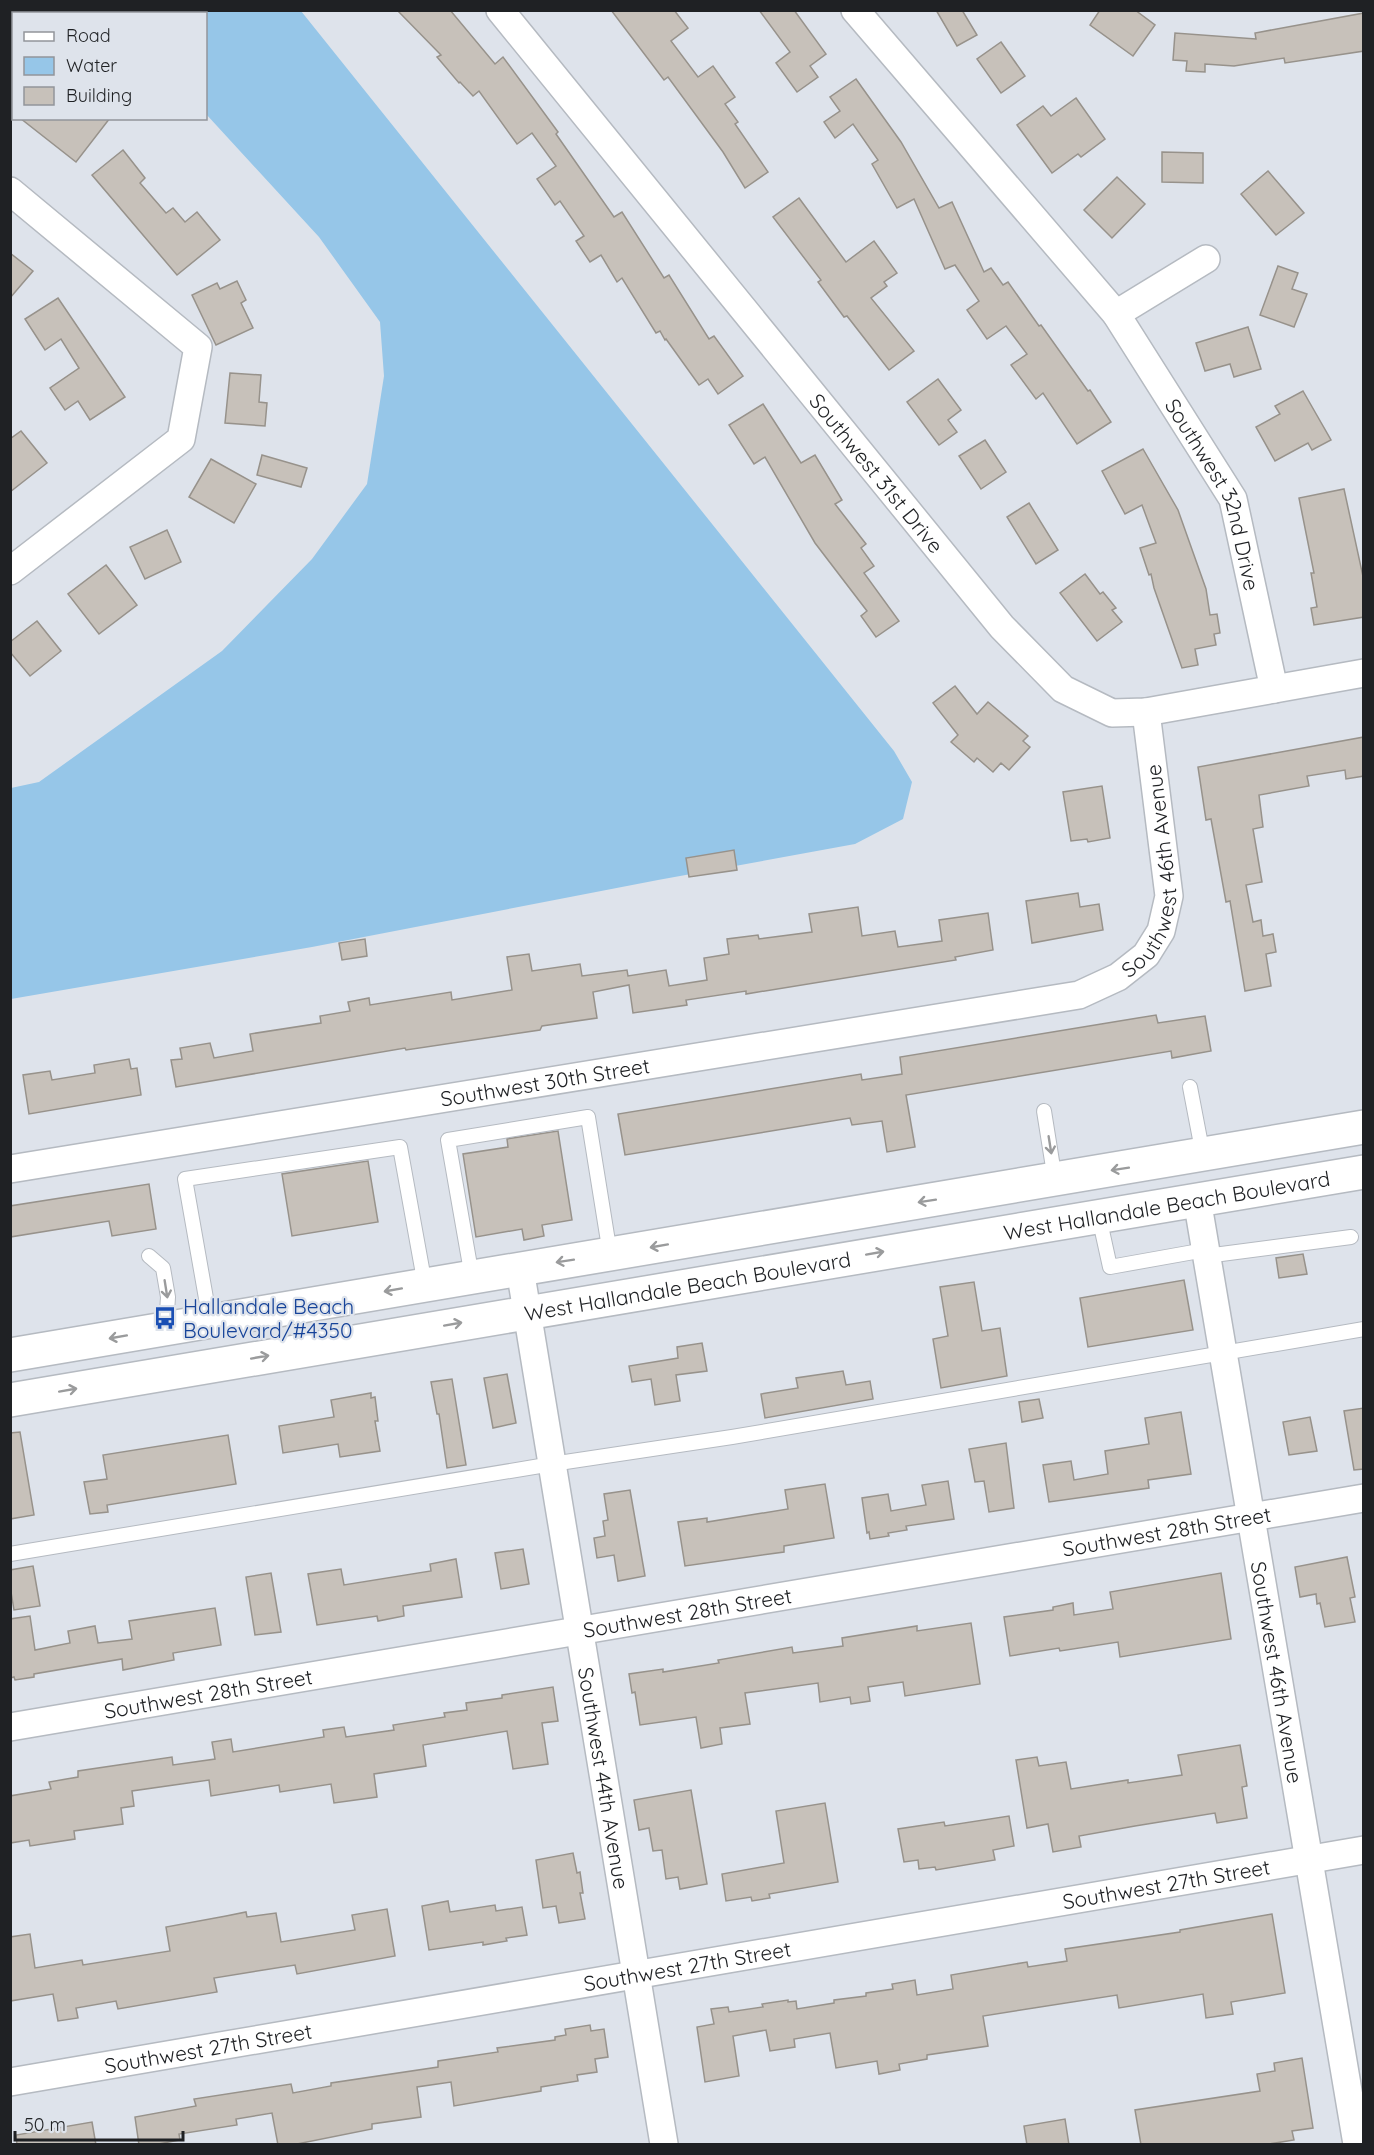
<svg xmlns="http://www.w3.org/2000/svg" width="1374" height="2155" font-family="Quicksand,sans-serif">
<style>
.water{fill:#96c6e8}
.building{fill:#c7c1ba;stroke:#97928b;stroke-width:1.5}
.lines{fill:none;stroke-linecap:round;stroke-linejoin:round}
.service-casing{stroke:#b5bac1;stroke-width:16}
.minor-casing{stroke:#b5bac1;stroke-width:30}
.primary-casing{stroke:#b5bac1;stroke-width:36}
.service{stroke:#fff;stroke-width:14}
.minor{stroke:#fff;stroke-width:27}
.primary{stroke:#fff;stroke-width:33}
.oneway{stroke:#9a9b9c}
.labels{text-anchor:middle;dominant-baseline:central;stroke-width:4.5;stroke-linejoin:round;paint-order:stroke}
.street-label{font-size:21px;fill:#1f2124;stroke:#dee3eb}
.transit-label{font-size:21px;fill:#164399;stroke:#dee3eb;text-anchor:start}
</style>
<rect width="100%" height="100%" fill="#dee3eb"/>
<!-- water -->
<polygon class="water" points="76,11 301,11 894,751 912,782 903,819 855,844 658,880 312,947 11,999 11,788 39,782 222,651 312,559 367,484 384,376 380,322 319,237 206,114 206,14 80,14"/>
<!-- building -->
<g class="building">
<polygon points="397,10 450,10 495,64 503,57 558,132 556,134 614,217 622,212 664,278 669,275 709,339 714,336 743,376 718,394 708,379 699,385 666,339 665,340 660,331 656,333 622,278 617,282 601,255 590,262 576,241 584,236 560,201 555,205 537,179 556,166 532,133 517,144 479,91 473,96 460,82 459,83 437,57 441,55"/>
<polygon points="611,10 674,10 688,28 671,41 698,77 713,66 735,97 725,104 738,122 735,124 768,172 745,188 723,152 668,77 664,80"/>
<polygon points="759,10 794,10 826,54 810,66 818,77 797,92 776,63 790,52"/>
<polygon points="936,10 962,10 977,35 957,46"/>
<polygon points="1100,10 1135,10 1155,25 1133,56 1090,25"/>
<polygon points="1364,13 1364,51 1285,63 1284,58 1234,66 1205,64 1205,72 1186,71 1187,61 1173,60 1175,33 1256,39 1255,33"/>
<polygon points="1001,42 1025,76 1001,93 977,59"/>
<polygon points="856,79 901,142 939,208 952,202 984,272 991,268 1003,285 1008,282 1039,326 1041,325 1088,391 1090,390 1111,422 1077,444 1043,393 1036,399 1011,365 1027,354 1006,326 987,339 967,310 979,301 955,265 945,269 914,199 897,208 872,164 878,160 853,124 835,138 824,122 840,111 830,97"/>
<polygon points="1076,98 1105,139 1081,157 1078,154 1052,173 1017,125 1043,106 1051,116"/>
<polygon points="20,118 110,118 76,162"/>
<polygon points="123,150 145,178 140,183 166,213 173,208 185,222 197,212 220,240 177,275 92,175"/>
<polygon points="1162,152 1203,153 1203,183 1162,182"/>
<polygon points="1268,171 1304,213 1276,235 1241,194"/>
<polygon points="1117,177 1145,204 1112,238 1084,210"/>
<polygon points="799,198 846,262 874,241 897,273 884,282 887,286 871,298 914,351 889,370 847,316 844,317 818,282 821,280 773,217"/>
<polygon points="10,253 33,271 10,298"/>
<polygon points="1278,266 1298,273 1292,289 1307,294 1294,327 1260,315"/>
<polygon points="237,281 246,300 241,303 253,328 216,345 192,295 217,283 220,289"/>
<polygon points="58,298 125,397 90,420 78,401 65,410 50,388 79,368 61,339 45,350 25,319"/>
<polygon points="1248,327 1261,369 1234,377 1230,364 1205,371 1196,343"/>
<polygon points="230,373 261,375 259,402 267,403 265,426 225,423"/>
<polygon points="938,379 961,410 948,420 957,432 939,445 907,402"/>
<polygon points="1303,391 1331,440 1312,450 1308,443 1275,461 1256,427 1280,414 1275,406"/>
<polygon points="763,404 801,463 815,455 842,500 835,504 866,544 861,548 874,566 864,573 899,621 876,637 861,616 867,611 815,543 765,457 754,464 729,425"/>
<polygon points="21,431 47,463 10,492 10,439"/>
<polygon points="985,440 1006,472 981,489 959,456"/>
<polygon points="1143,449 1178,510 1206,589 1210,615 1217,614 1220,633 1214,634 1216,645 1195,649 1198,665 1182,668 1154,588 1151,574 1149,575 1140,548 1156,543 1142,505 1125,514 1102,471"/>
<polygon points="262,455 307,468 301,487 257,475"/>
<polygon points="211,459 256,484 234,523 189,497"/>
<polygon points="1344,489 1364,581 1364,617 1314,625 1311,608 1317,607 1311,573 1314,573 1299,498"/>
<polygon points="1029,503 1058,550 1036,564 1007,517"/>
<polygon points="167,530 181,562 145,579 130,547"/>
<polygon points="106,565 137,605 99,634 68,594"/>
<polygon points="1085,574 1100,594 1103,592 1116,608 1112,610 1122,622 1097,641 1060,593"/>
<polygon points="37,621 61,651 30,676 10,652 10,642"/>
<polygon points="955,686 977,714 988,702 1028,736 1023,741 1030,747 1009,770 1001,763 993,772 977,758 974,762 951,742 958,735 933,703"/>
<polygon points="1364,737 1364,776 1346,779 1345,770 1307,776 1309,786 1259,795 1263,827 1253,829 1262,882 1246,885 1253,922 1261,920 1263,936 1273,934 1276,952 1266,954 1271,986 1245,991 1230,901 1226,902 1211,819 1206,820 1198,767"/>
<polygon points="1102,786 1110,838 1088,842 1087,839 1071,841 1063,792"/>
<polygon points="734,850 737,870 689,877 686,858"/>
<polygon points="1078,893 1080,907 1099,904 1103,930 1032,943 1026,901"/>
<polygon points="858,907 862,936 895,931 898,947 942,941 939,920 988,913 993,950 955,957 956,960 746,994 746,991 686,1000 687,1005 633,1013 629,985 593,992 597,1018 542,1026 540,1030 406,1050 405,1048 176,1087 171,1060 182,1059 180,1048 210,1043 214,1058 253,1051 250,1034 321,1023 320,1016 350,1011 348,1002 369,998 370,1005 451,992 452,1000 512,990 507,957 529,954 532,971 580,964 582,976 627,970 628,976 666,970 669,986 707,980 704,958 729,954 727,939 758,935 759,939 812,932 809,914"/>
<polygon points="365,939 367,956 342,960 339,943"/>
<polygon points="1156,1015 1158,1023 1205,1016 1211,1051 1172,1058 1171,1051 906,1095 915,1147 887,1152 882,1121 852,1125 850,1118 625,1155 618,1114 861,1074 862,1080 902,1074 900,1057"/>
<polygon points="129,1059 131,1069 137,1068 141,1095 29,1114 23,1075 50,1071 52,1080 95,1073 94,1065"/>
<polygon points="558,1131 572,1220 542,1225 544,1236 524,1240 522,1229 476,1237 463,1154 508,1147 507,1139"/>
<polygon points="368,1161 378,1222 292,1236 282,1174"/>
<polygon points="149,1184 156,1229 112,1236 109,1221 10,1237 10,1206"/>
<polygon points="1303,1254 1307,1274 1279,1278 1276,1258"/>
<polygon points="1184,1280 1193,1330 1088,1347 1080,1298"/>
<polygon points="974,1282 982,1331 1000,1328 1007,1376 941,1388 933,1339 948,1336 940,1287"/>
<polygon points="702,1343 707,1371 676,1375 680,1401 655,1405 651,1379 632,1382 629,1366 678,1358 677,1347"/>
<polygon points="843,1371 846,1385 870,1381 873,1399 765,1418 761,1394 798,1388 796,1378"/>
<polygon points="507,1374 516,1423 493,1428 484,1378"/>
<polygon points="452,1379 466,1465 447,1468 439,1414 437,1414 431,1382"/>
<polygon points="371,1393 371,1398 375,1397 378,1421 375,1421 380,1451 340,1457 338,1444 283,1453 279,1426 334,1417 331,1400"/>
<polygon points="1039,1399 1043,1418 1022,1422 1019,1402"/>
<polygon points="1364,1408 1364,1469 1354,1470 1344,1411"/>
<polygon points="1181,1412 1191,1474 1148,1480 1149,1488 1049,1502 1043,1465 1071,1461 1074,1480 1108,1474 1105,1451 1149,1444 1145,1418"/>
<polygon points="1310,1417 1317,1451 1289,1455 1283,1422"/>
<polygon points="20,1432 34,1515 10,1519 10,1433"/>
<polygon points="228,1435 236,1484 107,1505 108,1512 90,1514 84,1482 107,1479 103,1455"/>
<polygon points="1006,1443 1014,1508 989,1512 984,1481 975,1482 969,1449"/>
<polygon points="948,1481 954,1519 906,1526 907,1530 888,1533 889,1536 870,1539 869,1532 867,1533 862,1498 888,1494 891,1511 926,1505 922,1485"/>
<polygon points="825,1484 834,1538 784,1546 784,1552 685,1566 678,1522 707,1518 707,1522 788,1509 785,1490"/>
<polygon points="630,1490 645,1576 618,1581 614,1555 597,1558 594,1538 605,1536 603,1521 608,1520 604,1494"/>
<polygon points="523,1549 529,1584 501,1589 495,1553"/>
<polygon points="1347,1557 1355,1597 1350,1598 1355,1622 1325,1627 1320,1603 1317,1604 1316,1594 1300,1597 1295,1567"/>
<polygon points="456,1559 462,1597 403,1606 404,1616 378,1621 377,1616 317,1625 308,1574 341,1569 344,1585 431,1571 430,1564"/>
<polygon points="33,1566 40,1606 14,1610 10,1586 10,1570"/>
<polygon points="271,1573 281,1632 255,1635 246,1577"/>
<polygon points="1221,1573 1231,1639 1120,1657 1118,1642 1060,1651 1059,1648 1010,1656 1004,1617 1053,1610 1053,1607 1073,1603 1074,1615 1113,1609 1110,1592"/>
<polygon points="215,1608 221,1645 173,1653 174,1660 123,1670 122,1659 34,1674 34,1677 15,1680 14,1677 10,1678 10,1619 30,1616 35,1650 70,1643 68,1631 95,1626 98,1643 132,1639 129,1621"/>
<polygon points="971,1623 980,1684 905,1696 903,1682 868,1687 870,1701 851,1704 850,1697 820,1702 818,1683 745,1693 750,1724 720,1728 722,1744 701,1748 696,1717 640,1725 635,1692 632,1693 629,1674 663,1669 663,1672 719,1663 718,1660 792,1647 793,1653 843,1646 842,1638 917,1626 917,1631"/>
<polygon points="553,1687 558,1721 542,1723 548,1764 513,1769 507,1731 423,1745 426,1766 374,1774 377,1797 334,1803 331,1784 280,1792 279,1785 211,1796 209,1780 132,1791 134,1806 121,1808 123,1824 74,1831 75,1839 30,1846 29,1840 10,1843 10,1796 51,1789 49,1782 78,1777 78,1771 172,1757 173,1765 215,1759 212,1742 231,1739 233,1752 324,1737 323,1730 344,1727 346,1737 394,1730 393,1725 445,1717 444,1713 467,1710 466,1703 502,1698 502,1695"/>
<polygon points="1240,1745 1247,1786 1242,1787 1247,1818 1217,1823 1215,1813 1135,1826 1079,1836 1081,1847 1053,1852 1048,1824 1027,1828 1016,1760 1037,1757 1039,1766 1066,1762 1071,1789 1128,1780 1128,1783 1182,1775 1178,1755"/>
<polygon points="691,1790 707,1884 680,1889 678,1877 666,1879 662,1850 653,1851 649,1828 639,1830 634,1800"/>
<polygon points="825,1803 838,1882 769,1894 770,1898 752,1901 751,1897 726,1901 722,1874 784,1863 776,1811"/>
<polygon points="1009,1816 1014,1846 993,1850 995,1860 936,1870 935,1867 919,1869 918,1860 904,1862 898,1829 944,1822 945,1826"/>
<polygon points="573,1853 577,1873 580,1872 583,1893 580,1893 585,1919 559,1923 556,1906 543,1908 536,1860"/>
<polygon points="448,1901 450,1912 495,1905 496,1911 522,1907 527,1935 506,1938 507,1941 483,1945 483,1942 429,1950 422,1906"/>
<polygon points="387,1909 395,1956 297,1974 295,1965 214,1978 217,1992 118,2009 116,2001 76,2008 78,2018 58,2021 53,1994 10,2001 10,1937 30,1934 35,1968 82,1960 83,1965 170,1951 166,1927 226,1916 246,1912 247,1917 276,1913 281,1942 355,1930 352,1915"/>
<polygon points="1272,1914 1285,1993 1231,2002 1233,2014 1206,2018 1203,1994 1119,2008 1117,1995 983,2016 988,2046 927,2055 927,2059 899,2064 900,2070 879,2074 877,2061 836,2068 830,2033 794,2039 795,2047 770,2051 766,2030 733,2036 739,2076 705,2082 697,2027 714,2024 711,2009 728,2007 729,2012 763,2007 762,2004 788,2000 788,2002 796,2001 797,2009 834,2003 834,2000 866,1996 866,1993 893,1989 892,1984 915,1980 917,1995 953,1989 951,1975 1027,1962 1028,1967 1067,1961 1065,1949 1180,1932 1180,1930"/>
<polygon points="590,2025 591,2031 604,2029 608,2057 595,2059 597,2072 577,2075 578,2081 541,2087 541,2091 454,2106 451,2082 417,2087 421,2117 372,2124 372,2129 292,2145 278,2145 272,2113 236,2119 237,2125 179,2134 180,2140 153,2145 139,2145 135,2117 196,2106 194,2099 291,2084 293,2093 331,2086 331,2083 438,2067 438,2061 498,2052 497,2048 555,2040 555,2037 566,2035 565,2029"/>
<polygon points="1302,2058 1313,2128 1292,2131 1294,2140 1263,2145 1141,2145 1135,2110 1260,2091 1257,2074 1275,2071 1274,2063"/>
<polygon points="1065,2119 1069,2145 1027,2145 1024,2126"/>
<polygon points="92,2122 96,2145 17,2145 16,2135"/>
</g>
<g class="lines">
<!-- service casing -->
<g class="service-casing">
<g id="service">
<polyline points="1190,1087 1203,1155"/>
<polyline points="1044,1111 1055,1180"/>
<polyline points="1099,1217 1110,1267 1205,1250"/>
<polyline points="149,1256 163,1268 168,1297 166,1328"/>
<polyline points="1206,1256 1351,1237"/>
<polyline points="472,1277 448,1140 588,1117 610,1254"/>
<polyline points="210,1321 185,1179 400,1147 425,1285"/>
<polyline points="10,1554 552,1464 732,1437 1364,1329"/>
</g>
</g>
<!-- minor casing -->
<g class="minor-casing">
<g id="minor">
<path id="s1" d="M 500,10 L 1002,627 L 1063,689 L 1112,713 L 1146,712 L 1364,673"/>
<path id="s2" d="M 855,10 L 1116,314 L 1233,499 L 1274,689"/>
<polyline points="10,191 198,347 181,439 10,571"/>
<polyline points="1116,314 1206,259"/>
<path id="s3" d="M 10,1169 L 1079,995 L 1118,977 L 1146,955 L 1161,931 L 1169,896 L 1146,712"/>
<path id="s4" d="M 1197,1199 L 1357,2144"/>
<path id="s5" d="M 520,1269 L 664,2144"/>
<path id="s6" d="M 10,1727 L 1364,1498"/>
<path id="s7" d="M 10,2082 L 1364,1850"/>
</g>
</g>
<!-- primary casing -->
<g class="primary-casing">
<g id="primary">
<polyline points="10,1355 1364,1127"/>
<path id="s8" d="M 10,1400 L 1364,1172"/>
</g>
</g>
<!-- service -->
<use href="#service" class="service"/>
<!-- minor -->
<use href="#minor" class="minor"/>
<!-- primary -->
<use href="#primary" class="primary"/>
</g>
<!-- one-way arrows -->
<defs><path id="oneway-shaft" d="M-6 0H5M1.5-3L5.5 0L1.5 3" fill="none" stroke-width="1.6" stroke-linecap="round" stroke-linejoin="round" transform="scale(1.5)"/></defs>
<g class="oneway">
<use href="#oneway-shaft" transform="translate(1050 1145) rotate(81)"/>
<use href="#oneway-shaft" transform="translate(1120 1169) rotate(171)"/>
<use href="#oneway-shaft" transform="translate(927 1201) rotate(171)"/>
<use href="#oneway-shaft" transform="translate(659 1246) rotate(170)"/>
<use href="#oneway-shaft" transform="translate(875 1253) rotate(-10)"/>
<use href="#oneway-shaft" transform="translate(565 1261) rotate(171)"/>
<use href="#oneway-shaft" transform="translate(166 1289) rotate(81)"/>
<use href="#oneway-shaft" transform="translate(393 1290) rotate(170)"/>
<use href="#oneway-shaft" transform="translate(453 1324) rotate(-10)"/>
<use href="#oneway-shaft" transform="translate(118 1337) rotate(170)"/>
<use href="#oneway-shaft" transform="translate(260 1357) rotate(-10)"/>
<use href="#oneway-shaft" transform="translate(68 1390) rotate(-10)"/>
</g>
<!-- icons -->
<defs>
<g id="bus-bare" transform="scale(1.8)"><path d="M-5-6H5V4H4V6H2V4H-2V6H-4V4H-5ZM-3.5-4V0h7V-4ZM-3.5 1.2v1.5H-2V1.2ZM2 1.2v1.5H3.5V1.2Z" fill="#1a4fb4" stroke="#dee3eb" stroke-width="2.5" paint-order="stroke"/></g>
</defs>
<g fill-rule="evenodd">
<use href="#bus-bare" x="165" y="1318"/>
</g>
<g class="labels">
<!-- street labels -->
<g class="street-label">
<text stroke="none"><textPath href="#s1" startOffset="597">Southwest 31st Drive</textPath></text>
<text stroke="none"><textPath href="#s2" startOffset="608">Southwest 32nd Drive</textPath></text>
<text stroke="none"><textPath href="#s3" startOffset="1246">Southwest 46th Avenue</textPath></text>
<text stroke="none"><textPath href="#s3" startOffset="542">Southwest 30th Street</textPath></text>
<text stroke="none"><textPath href="#s8" startOffset="1173">West Hallandale Beach Boulevard</textPath></text>
<text stroke="none"><textPath href="#s8" startOffset="687">West Hallandale Beach Boulevard</textPath></text>
<text stroke="none"><textPath href="#s6" startOffset="1173">Southwest 28th Street</textPath></text>
<text stroke="none"><textPath href="#s6" startOffset="687">Southwest 28th Street</textPath></text>
<text stroke="none"><textPath href="#s4" startOffset="480">Southwest 46th Avenue</textPath></text>
<text stroke="none"><textPath href="#s6" startOffset="201">Southwest 28th Street</textPath></text>
<text stroke="none"><textPath href="#s5" startOffset="516">Southwest 44th Avenue</textPath></text>
<text stroke="none"><textPath href="#s7" startOffset="1173">Southwest 27th Street</textPath></text>
<text stroke="none"><textPath href="#s7" startOffset="687">Southwest 27th Street</textPath></text>
<text stroke="none"><textPath href="#s7" startOffset="201">Southwest 27th Street</textPath></text>
</g>
<!-- transit labels -->
<g class="transit-label">
<text x="183" y="1306">Hallandale Beach<tspan x="183" dy="24">Boulevard/#4350</tspan></text>
</g>
</g>
<!-- border -->
<rect width="1374" height="2155" fill="none" stroke="#1f2124" stroke-width="24"/>
<!-- legend -->
<rect x="12" y="12" width="195" height="108" fill="#dee3eb" stroke="#92959b" stroke-width="1.5"/>
<rect x="24" y="32" width="30" height="9" fill="#ffffff" stroke="#92959b" stroke-width="1.5"/>
<text x="66" y="42" font-size="18" fill="#1f2124">Road</text>
<rect x="24" y="57" width="30" height="18" fill="#96c6e8" stroke="#92959b" stroke-width="1.5"/>
<text x="66" y="72" font-size="18" fill="#1f2124">Water</text>
<rect x="24" y="87" width="30" height="18" fill="#c7c1ba" stroke="#92959b" stroke-width="1.5"/>
<text x="66" y="102" font-size="18" fill="#1f2124">Building</text>
<!-- scale -->
<path d="M15 2131v9h168v-9" fill="none" stroke="#1f2124" stroke-width="3"/>
<text x="24" y="2131" font-size="18" fill="#1f2124" stroke="#dee3eb" stroke-width="4.5" paint-order="stroke">50 m</text>
</svg>
